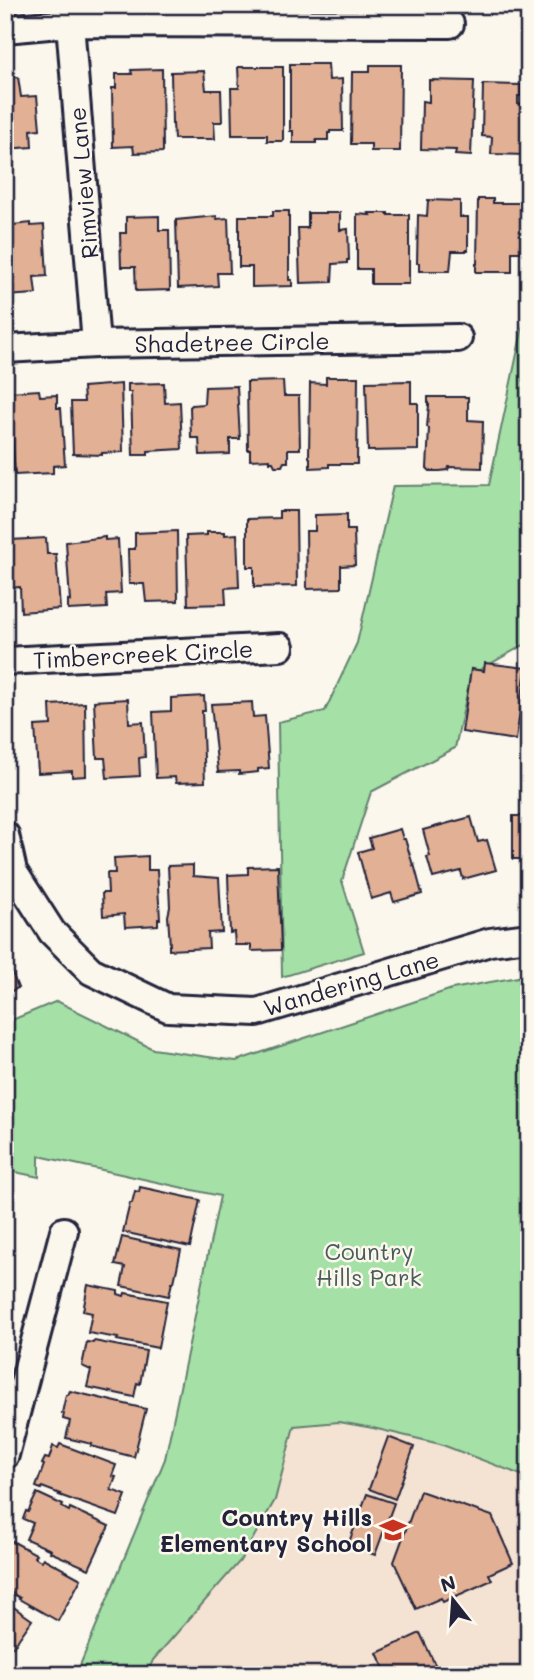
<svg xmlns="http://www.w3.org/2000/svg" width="534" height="1680" font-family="Mali,sans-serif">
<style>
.built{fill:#f4e2d2}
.green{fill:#a5e0a6;stroke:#648170;stroke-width:2}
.building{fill:#e2b094;stroke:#22223b;stroke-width:2}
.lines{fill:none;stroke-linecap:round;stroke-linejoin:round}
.minor-casing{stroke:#22223b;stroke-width:32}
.minor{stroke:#fbf7ec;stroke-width:26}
.labels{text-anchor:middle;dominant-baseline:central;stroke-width:5;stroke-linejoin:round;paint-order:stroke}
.street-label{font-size:23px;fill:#22223b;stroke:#fbf7ec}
.park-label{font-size:23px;fill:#495b5b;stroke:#fbf7ec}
.poi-label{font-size:23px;font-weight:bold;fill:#22223b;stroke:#fbf7ec;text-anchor:end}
</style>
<rect width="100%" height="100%" fill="#fbf7ec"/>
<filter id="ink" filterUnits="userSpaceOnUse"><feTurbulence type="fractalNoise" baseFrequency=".0143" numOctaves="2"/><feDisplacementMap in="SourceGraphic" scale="14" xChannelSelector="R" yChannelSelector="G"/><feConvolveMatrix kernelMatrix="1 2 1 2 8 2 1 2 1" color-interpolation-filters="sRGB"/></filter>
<g filter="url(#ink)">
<!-- built -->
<polygon class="built" points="339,1422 373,1428 440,1444 529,1478 529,1675 147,1675 153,1660 275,1500 294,1426"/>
<!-- green -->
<g class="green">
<polygon points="523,5 529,5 529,81 524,79"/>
<polygon points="529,298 529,637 527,643 471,675 455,748 371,792 342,881 364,952 282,977 278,722 325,711 357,643 393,486 489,485"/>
<polygon points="529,975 529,1478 440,1444 373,1428 339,1422 294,1426 275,1500 240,1561 153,1660 147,1675 76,1675 165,1459 220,1196 39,1156 39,1177 5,1170 5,1023 57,1001 153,1049 236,1061 452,989"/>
</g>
<!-- building -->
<g class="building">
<polygon points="290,64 328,64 329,80 342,79 343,131 330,131 330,133 328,133 328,140 316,140 316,143 293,143 293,131 290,131"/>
<polygon points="370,65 401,65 400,151 371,151 371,144 351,144 352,72 370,72"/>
<polygon points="238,67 283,67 283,141 267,141 267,135 232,135 231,88 239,88"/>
<polygon points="162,69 163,152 134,153 133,146 113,147 112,88 116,88 116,74 132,74 131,70"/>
<polygon points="204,71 206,90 221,90 222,122 214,122 215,139 174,139 173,124 172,124 171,72"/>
<polygon points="18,77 21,97 37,96 40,129 31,130 32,147 5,149 5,78"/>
<polygon points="429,80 474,81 471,156 455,155 456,150 421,149 422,101 429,102"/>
<polygon points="483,84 521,85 521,96 518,96 518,104 529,105 529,138 524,138 524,155 491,154 492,137 482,136"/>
<polygon points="478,199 493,199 493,203 528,203 527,252 512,252 512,272 476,272 476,264 477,264"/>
<polygon points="428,200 460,201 460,217 468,217 468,250 466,250 466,251 452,251 450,271 419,271 419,263 417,263 418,215 427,216"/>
<polygon points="273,211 289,211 289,280 292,280 292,286 252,287 252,267 239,267 239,216 273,216"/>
<polygon points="308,213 340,213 340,230 348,229 349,260 347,260 347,263 333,264 332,282 300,283 298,228 308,228"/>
<polygon points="369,213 388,213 388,215 409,215 409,284 371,284 371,269 357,269 357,214 370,215"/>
<polygon points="159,216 159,230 169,230 170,290 136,291 135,267 121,267 120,233 126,233 126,217"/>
<polygon points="217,216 217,219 228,218 230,273 217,273 218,286 178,288 176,220"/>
<polygon points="31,223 31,226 44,225 47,276 34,277 36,294 5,296 5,228 13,227 13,225"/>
<polygon points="326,377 358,377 357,464 329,464 329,467 310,468 310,458 309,457 310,383 326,384"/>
<polygon points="283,381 284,396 299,396 300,449 288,449 288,462 284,462 282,466 275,466 273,462 270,462 270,459 250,460 250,450 248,450 247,382"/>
<polygon points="411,381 411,403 418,403 418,450 368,451 366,382"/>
<polygon points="164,383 165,403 180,402 182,449 148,451 148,455 133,455 131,392 128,392 128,384"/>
<polygon points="121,384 123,452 102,453 102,455 73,454 71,402 84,402 83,387"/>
<polygon points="237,386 240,439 230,439 230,454 200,455 199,438 191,438 190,407 192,405 204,404 205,387"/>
<polygon points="39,390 40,396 57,395 57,408 61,408 65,465 53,466 53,473 15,475 9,392"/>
<polygon points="428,397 468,397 468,420 483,421 482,468 449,467 448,470 440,471 430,471 427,468 429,428 427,427 429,405 428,405"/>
<polygon points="279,511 296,511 297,586 254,587 254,567 247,567 247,519 279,518"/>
<polygon points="347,514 347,530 354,530 355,565 341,566 341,588 307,589 306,531 315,531 315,515"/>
<polygon points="177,531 178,601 146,602 144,584 129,584 128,549 135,549 135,533"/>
<polygon points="207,532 225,532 225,535 237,534 239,587 225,588 226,604 188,605 186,536 207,535"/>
<polygon points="105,537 105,540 118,539 121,593 106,594 107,608 68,610 68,600 70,601 66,542"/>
<polygon points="46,538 47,554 56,554 60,609 21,612 20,587 5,588 5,557 12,556 11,540"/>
<polygon points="485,663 526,668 516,740 462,732 471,669 484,671"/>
<polygon points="204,696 205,711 202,711 205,782 176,783 175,777 156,778 153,712 171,711 171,698"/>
<polygon points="128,699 129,723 143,722 145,757 139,758 140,776 107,778 105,758 97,758 94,701"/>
<polygon points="252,702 253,717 265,716 269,768 258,769 258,772 239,774 239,771 218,772 211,704"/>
<polygon points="85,703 86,776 72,777 72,771 38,773 35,726 51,725 50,705"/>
<polygon points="513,816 529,816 529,873 528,859 513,859"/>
<polygon points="471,817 478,842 487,840 496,870 463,879 461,871 433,878 427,857 430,856 423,830"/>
<polygon points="400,829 403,839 405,839 413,865 414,864 422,894 394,902 391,893 371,899 358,852 372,848 369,838"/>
<polygon points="148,856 148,870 157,870 160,919 158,919 158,925 125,927 124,914 103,916 102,893 108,893 107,873 115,873 114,858"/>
<polygon points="193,865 193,876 219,878 222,932 208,933 209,948 169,950 169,945 170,945 168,916 170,907 168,866"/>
<polygon points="278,866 281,950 251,951 251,945 235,945 234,932 230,933 228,875 248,874 248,867"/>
<polygon points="5,955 18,988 5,994"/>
<polygon points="140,1187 200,1200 190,1247 123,1232 130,1203 132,1203 135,1191 139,1192"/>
<polygon points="122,1237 181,1250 174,1282 172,1282 169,1296 121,1286 125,1267 115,1265"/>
<polygon points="88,1285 118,1291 118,1294 124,1296 125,1293 167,1301 158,1348 117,1340 118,1338 88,1333 92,1313 83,1311"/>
<polygon points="94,1341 146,1351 140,1384 137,1383 134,1397 87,1387 91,1370 82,1366 87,1342 93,1343"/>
<polygon points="70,1391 146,1409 134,1457 91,1446 92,1444 66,1438 70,1421 63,1419 64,1413 62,1413 66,1395 68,1395"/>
<polygon points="388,1437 414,1447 395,1499 369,1489"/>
<polygon points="60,1444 116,1465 112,1476 116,1477 111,1490 126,1495 118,1516 59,1495 60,1494 42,1487 41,1489 36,1487 44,1465 42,1464 45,1458 49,1459 53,1446 58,1448"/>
<polygon points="420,1491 492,1516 513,1563 489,1574 492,1580 443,1602 441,1598 416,1609 394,1562"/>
<polygon points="37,1493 63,1505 62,1507 69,1511 70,1508 109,1526 89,1569 50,1552 51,1550 26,1539 33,1523 23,1519 26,1511 28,1512"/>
<polygon points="367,1494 394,1503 375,1555 348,1545"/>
<polygon points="10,1540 36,1554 34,1557 41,1561 43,1558 81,1579 58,1621 19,1599 20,1598 5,1589 5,1549"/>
<polygon points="5,1601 32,1620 13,1647 10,1646 5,1653"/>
<polygon points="420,1633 440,1675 387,1675 377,1653"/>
</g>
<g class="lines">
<!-- minor casing -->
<g class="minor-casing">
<g id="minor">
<polyline points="70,23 96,344"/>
<polyline points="5,29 70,23 450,24"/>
<polyline points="5,349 96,344 458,338"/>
<polyline points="5,661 280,647"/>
<polyline points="5,835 13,871 52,932 91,971 168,1008 257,1012 490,942 529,937"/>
<polyline points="5,1455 64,1231"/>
</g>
</g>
<!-- minor -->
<use href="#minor" class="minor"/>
</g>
</g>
<!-- icons -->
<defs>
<g id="school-bare" transform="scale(2.1)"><path d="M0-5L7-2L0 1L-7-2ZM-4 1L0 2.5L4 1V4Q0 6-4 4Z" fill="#c8321e" stroke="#fbf7ec" stroke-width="2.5" paint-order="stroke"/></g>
</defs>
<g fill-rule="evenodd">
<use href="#school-bare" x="393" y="1530"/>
</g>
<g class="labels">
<!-- street labels -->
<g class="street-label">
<text transform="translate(83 183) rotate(-95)">Rimview Lane</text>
<text transform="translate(232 342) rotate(-1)">Shadetree Circle</text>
<text transform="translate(143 654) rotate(-3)">Timbercreek Circle</text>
<text transform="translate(351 983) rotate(-16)">Wandering Lane</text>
</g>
<!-- park labels -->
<g class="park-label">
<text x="369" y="1251">Country<tspan x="369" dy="26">Hills Park</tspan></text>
</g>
<!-- poi labels -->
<g class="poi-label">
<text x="372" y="1517">Country Hills<tspan x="372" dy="26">Elementary School</tspan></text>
</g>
</g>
<!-- margin -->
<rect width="534" height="1680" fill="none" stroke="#fbf7ec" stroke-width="28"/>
<rect x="14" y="14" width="506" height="1652" fill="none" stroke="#22223b" stroke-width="2.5" filter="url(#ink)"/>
<!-- north arrow -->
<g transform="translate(453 1600) rotate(343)" stroke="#fbf7ec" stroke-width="5" paint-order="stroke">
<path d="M0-5L12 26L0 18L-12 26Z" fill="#22223b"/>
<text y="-10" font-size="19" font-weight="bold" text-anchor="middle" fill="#22223b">N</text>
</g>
</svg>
